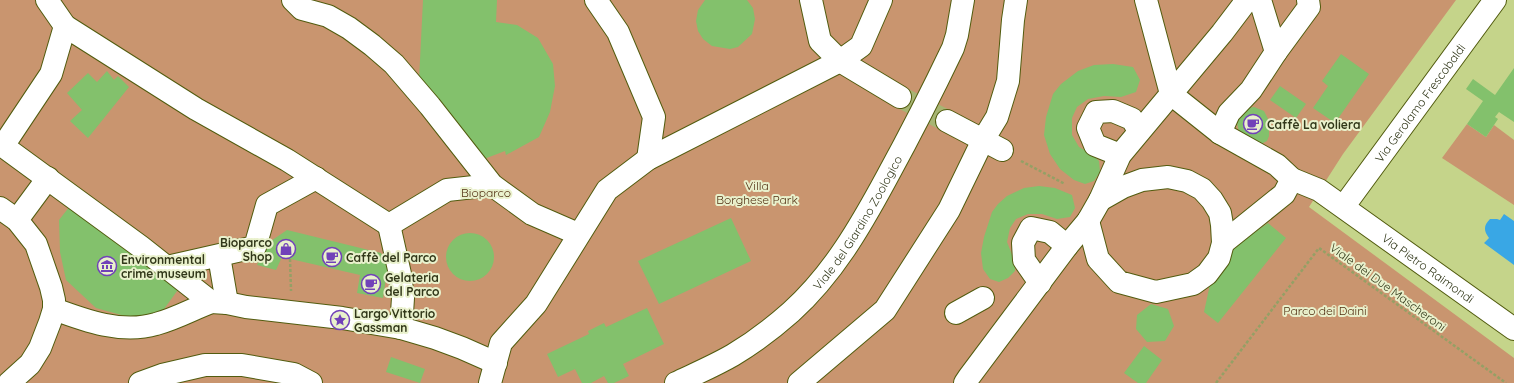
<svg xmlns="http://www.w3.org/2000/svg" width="1514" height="383" font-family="Quicksand,sans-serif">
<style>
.green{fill:#c9956f}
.water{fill:#39a7e5}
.building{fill:#83c16c}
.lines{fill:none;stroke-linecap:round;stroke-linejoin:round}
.minor-tunnel{stroke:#a7b573;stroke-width:22;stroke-dasharray:22 11;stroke-linecap:butt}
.minor-casing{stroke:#525c0f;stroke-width:24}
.path{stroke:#94a065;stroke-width:2.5;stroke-dasharray:3 2;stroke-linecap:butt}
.minor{stroke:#fff;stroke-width:22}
.labels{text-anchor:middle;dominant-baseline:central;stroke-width:4;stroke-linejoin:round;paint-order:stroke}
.street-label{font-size:12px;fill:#313719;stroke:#e9f1cc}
.poi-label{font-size:12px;font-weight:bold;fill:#313719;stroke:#e9f1cc;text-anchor:start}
.park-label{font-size:12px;fill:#523013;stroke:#e9f1cc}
</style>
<rect width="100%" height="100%" fill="#c5d48a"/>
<!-- green -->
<g class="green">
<polygon points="0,0 1456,0 1343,154 1309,207 1514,358 1514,383 0,383"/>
<polygon points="1467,124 1486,137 1494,125 1514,140 1514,205 1442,158"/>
</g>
<!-- water -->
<path class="water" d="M 1504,214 L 1514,221 L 1514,265 L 1484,243 L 1489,238 C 1483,230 1484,225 1490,219 L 1497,219 L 1500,220 Z"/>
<!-- building -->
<g class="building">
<polygon points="423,0 497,0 496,22 517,25 538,38 553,64 555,86 550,112 539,137 506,155 505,151 484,159 455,119 419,80"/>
<polygon points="705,0 747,0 753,8 755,19 752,34 738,47 730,49 712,46 703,39 698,31 696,21 698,10"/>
<polygon points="1341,54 1369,74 1335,123 1313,108 1328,86 1322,81"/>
<polygon points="1113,64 1133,67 1140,80 1136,92 1121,97 1104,96 1088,99 1077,107 1072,118 1072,135 1079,147 1092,154 1099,161 1100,172 1094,181 1085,184 1074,180 1060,169 1050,154 1044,135 1046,117 1053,94 1061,84 1078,71 1094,65"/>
<polygon points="1514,68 1514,122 1499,112 1495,117 1498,119 1486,137 1467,124 1483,101 1466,89 1473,79 1495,95"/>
<polygon points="107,71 114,80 118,76 129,87 88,138 70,121 82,110 67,93 88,73 97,82"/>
<polygon points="1280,86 1306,104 1296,118 1270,100"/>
<polygon points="1254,107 1264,111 1269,121 1269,136 1267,141 1263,143 1256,144 1240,132 1238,128 1237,122 1239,116 1248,108"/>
<polygon points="1039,186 1055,188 1072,195 1075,208 1070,217 1057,219 1042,214 1028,214 1016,219 1010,228 1007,242 1015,262 1015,271 1008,278 999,282 990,279 983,269 981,253 984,237 992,212 998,204 1007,196 1024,188"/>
<polygon points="70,206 180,287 159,316 132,318 96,308 66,280 60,252 59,220"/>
<polygon points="731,218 751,261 659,304 638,261"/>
<polygon points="1268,223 1286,238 1218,323 1204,312 1212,275 1232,248"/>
<polygon points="287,230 381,253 388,265 383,298 357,293 360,275 282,257 276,270 257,265 265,245"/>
<circle cx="470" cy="257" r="24"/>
<polygon points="1151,304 1168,309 1174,326 1165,341 1147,342 1136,329 1137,315"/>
<polygon points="647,308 664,344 623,364 629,376 614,383 608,383 604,376 591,383 582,383 575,369 558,377 547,354 589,334 588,331 604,323 606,327"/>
<polygon points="1144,346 1162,360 1146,383 1138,383 1124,373"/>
<polygon points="391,357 425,369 420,383 386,372"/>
</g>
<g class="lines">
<!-- minor-tunnel -->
<polyline class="minor-tunnel" points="900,97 947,121"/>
<!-- minor casing -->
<g class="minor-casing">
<g id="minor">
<polyline points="293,0 302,9 328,16 349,28 372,45 394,64 430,106 492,185 532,214 578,234"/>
<polyline points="596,0 618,32 654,117 648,159"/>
<polyline points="811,0 820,41 840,61 900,97"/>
<path id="s1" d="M 1146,0 L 1171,94 L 1220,133 L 1277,165 L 1292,179 L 1319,190 L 1514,329"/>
<polyline points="1260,0 1276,52"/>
<polyline points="65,26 196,109 287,160 389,225 447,190 492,185"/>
<polyline points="947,121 1002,150"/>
<polyline points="1220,133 1229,113 1251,90 1276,52 1309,7 1308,0"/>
<polyline points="0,144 141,247 211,302 227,303 246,307 342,318 401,328 435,338 462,348 496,363"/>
<polyline points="3,146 51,74 65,26 47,0"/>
<polyline points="1120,155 1095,145 1088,128 1096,112 1113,111 1132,119 1139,131"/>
<path id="s2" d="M 1344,206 L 1495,0"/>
<polyline points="0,208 17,220 36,244 51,287 54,300 54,309 50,322 40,348 30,364 9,383"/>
<polyline points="17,220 48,178"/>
<polyline points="1088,221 1098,259 1119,282 1156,292 1193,284 1207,274 1219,258 1223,243 1222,225 1220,213 1212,200 1202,189 1187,181 1168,177 1142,180 1123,187 1100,200"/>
<polyline points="389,225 400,274 403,298 401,328"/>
<polyline points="1223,243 1284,194 1292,179"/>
<polyline points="219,256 227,303"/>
<polyline points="167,267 255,247 267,205 316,178"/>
<polyline points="1040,283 1024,260 1023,243 1031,228 1050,232 1067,246"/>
<path d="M 54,309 C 86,321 122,334 156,324 C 175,319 193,309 211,302"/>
<polyline points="956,313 983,298"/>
<polyline points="140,383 162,375 205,365 242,365 294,374 311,383"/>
<polyline points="490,383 501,343 536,304 607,190 648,159 840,61 861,46 881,0"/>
<path id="s3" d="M 676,383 C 695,374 714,366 733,355 C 753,343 773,328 791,312 C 833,274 860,227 887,177 C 910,135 932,92 953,48 L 957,35 L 963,0"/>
<polyline points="799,383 885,310 949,210 983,140 997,117 1008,81 1013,20 1016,0"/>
<polyline points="965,383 969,377 1067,246 1088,221 1100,200 1120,155 1222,33 1247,0"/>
</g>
</g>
<!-- path -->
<g class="path">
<polyline points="1021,161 1065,184"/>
<polyline points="290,259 291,291"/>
<polyline points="1216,383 1319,248 1506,383"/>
</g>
<!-- minor -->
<use href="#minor" class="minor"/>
</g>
<!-- icons -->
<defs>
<g id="cafe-ring" transform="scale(1)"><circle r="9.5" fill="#e9f1cc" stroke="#7141b9" stroke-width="1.5"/><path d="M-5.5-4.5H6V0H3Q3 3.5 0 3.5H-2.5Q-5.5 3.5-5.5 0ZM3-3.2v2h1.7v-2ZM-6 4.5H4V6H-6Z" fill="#7141b9"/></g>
<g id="shop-ring" transform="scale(1)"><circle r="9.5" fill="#e9f1cc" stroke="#7141b9" stroke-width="1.5"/><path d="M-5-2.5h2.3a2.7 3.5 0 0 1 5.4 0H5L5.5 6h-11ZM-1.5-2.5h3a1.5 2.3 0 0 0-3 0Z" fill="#7141b9"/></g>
<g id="museum-ring" transform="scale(1)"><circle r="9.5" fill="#e9f1cc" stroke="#7141b9" stroke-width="1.5"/><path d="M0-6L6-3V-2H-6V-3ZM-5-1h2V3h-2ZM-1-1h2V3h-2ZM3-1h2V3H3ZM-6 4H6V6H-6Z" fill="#7141b9"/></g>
<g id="sight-ring" transform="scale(1)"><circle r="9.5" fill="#e9f1cc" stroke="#7141b9" stroke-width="1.5"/><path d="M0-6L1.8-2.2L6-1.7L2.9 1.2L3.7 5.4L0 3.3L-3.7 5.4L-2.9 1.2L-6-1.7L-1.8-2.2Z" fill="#7141b9"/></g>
</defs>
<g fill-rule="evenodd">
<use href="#cafe-ring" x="1253" y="124"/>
<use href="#shop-ring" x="286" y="249"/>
<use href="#cafe-ring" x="332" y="257"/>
<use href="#museum-ring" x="107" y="266"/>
<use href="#cafe-ring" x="371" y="284"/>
<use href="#sight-ring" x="340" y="320"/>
</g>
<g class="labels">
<!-- street labels -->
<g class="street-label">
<text stroke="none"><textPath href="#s2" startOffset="128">Via Gerolamo Frescobaldi</textPath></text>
<text stroke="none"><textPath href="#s3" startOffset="248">Viale del Giardino Zoologico</textPath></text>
<text stroke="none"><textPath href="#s1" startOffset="409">Via Pietro Raimondi</textPath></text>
<text transform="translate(1388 287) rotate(36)">Viale dei Due Mascheroni</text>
</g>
<!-- poi labels -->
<g class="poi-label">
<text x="1267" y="124">Caffè La voliera</text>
<text x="272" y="242" text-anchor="end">Bioparco<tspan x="272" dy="14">Shop</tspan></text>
<text x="346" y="257">Caffè del Parco</text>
<text x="121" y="259">Environmental<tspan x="121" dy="14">crime museum</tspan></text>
<text x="385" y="277">Gelateria<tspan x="385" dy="14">del Parco</tspan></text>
<text x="354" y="313">Largo Vittorio<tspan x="354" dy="14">Gassman</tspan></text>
</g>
<!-- park labels -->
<g class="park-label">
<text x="757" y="185">Villa<tspan x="757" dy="14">Borghese Park</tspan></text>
<text x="486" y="192">Bioparco</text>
<text x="1325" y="310">Parco dei Daini</text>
</g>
</g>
</svg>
